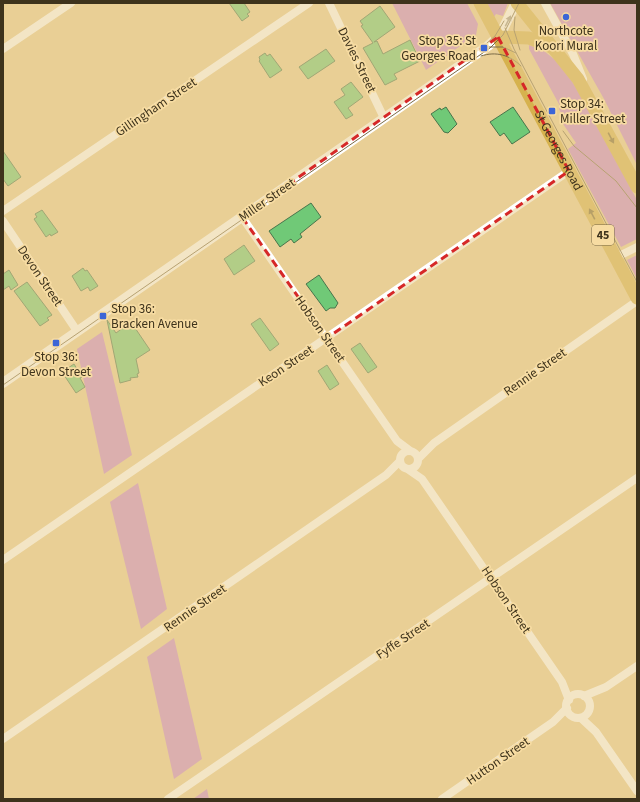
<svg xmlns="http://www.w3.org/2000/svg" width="640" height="802" font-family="'Source Sans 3',sans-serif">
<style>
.green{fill:#ca88cc}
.building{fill:#70c977;stroke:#49754c}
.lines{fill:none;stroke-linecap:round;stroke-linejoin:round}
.minor{stroke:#fff;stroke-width:8}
.tertiary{stroke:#fff;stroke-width:10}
.trunk{stroke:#d6b24e;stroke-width:13}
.tram{stroke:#7a6a47;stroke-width:1}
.oneway{fill:#9e998e}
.oneway2{fill:#7b6630}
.marked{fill:none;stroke:#d62828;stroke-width:3;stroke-dasharray:8 5;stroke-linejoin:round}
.poi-dot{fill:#3c65d6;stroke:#f7dca2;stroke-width:1.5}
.labels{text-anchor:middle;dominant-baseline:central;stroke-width:3.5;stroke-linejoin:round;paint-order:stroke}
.shield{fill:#f7dca2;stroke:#766644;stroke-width:1}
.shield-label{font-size:12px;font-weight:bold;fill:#3e331c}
.poi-label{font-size:13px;fill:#3e331c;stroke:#f7dca2}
.street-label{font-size:13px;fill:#3e331c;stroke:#f7dca2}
</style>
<rect width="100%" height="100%" fill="#e9cf96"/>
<!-- green -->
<g class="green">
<polygon points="392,3 467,3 478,24 476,35 426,70"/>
<polygon points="486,3 508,3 503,16 496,14 494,17"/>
<polygon points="550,3 637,3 637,165 604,99"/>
<polygon points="529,45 544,51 559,63 583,97 637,200 637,239 621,247 568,149 576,143 561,121 564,119 559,109 560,106 529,49"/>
<polygon points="637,255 637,279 627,260"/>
<polygon points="102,332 132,455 104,474 77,349"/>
<polygon points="138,483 167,609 141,629 110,502"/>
<polygon points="174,638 202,759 174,779 147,657"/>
<polygon points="207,789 209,799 193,799"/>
</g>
<!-- building -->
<g class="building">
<polygon points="229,3 244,3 250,12 247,14 249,16 242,21"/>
<polygon points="380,6 395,27 374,42 377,41 383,54 410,40 420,61 394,74 397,79 385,85 363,48 373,43 361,26 363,25 360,21"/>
<polygon points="326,49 335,61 308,79 299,67"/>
<polygon points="265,53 267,56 270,54 282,70 270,78 259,61 260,60 259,57"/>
<polygon points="351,82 363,97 348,108 353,115 346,119 334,102 345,95 341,89"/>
<polygon points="446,107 457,124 448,133 444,132 431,114 440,108 441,110"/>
<polygon points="513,107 530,132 512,144 504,133 500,136 490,122"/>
<polygon points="3,151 21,177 8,186 3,179"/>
<polygon points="311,203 321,217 300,234 302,237 294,243 291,239 280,247 269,231"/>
<polygon points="42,210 58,232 51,236 50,234 46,237 34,219 37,217 35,214"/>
<polygon points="244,245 255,261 234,275 224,259"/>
<polygon points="83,268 85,271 87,270 98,286 90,291 88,287 81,291 72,276"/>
<polygon points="9,270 18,285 11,290 9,286 3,290 3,274"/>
<polygon points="319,275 338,303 335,308 330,308 326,311 306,284"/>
<polygon points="27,282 52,315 47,318 49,320 40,326 14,291"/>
<polygon points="260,318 279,344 270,351 251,324"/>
<polygon points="107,320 116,333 131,322 150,350 136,359 139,373 137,374 138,377 130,378 131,380 120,383"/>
<polygon points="360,343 377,367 368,373 351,349"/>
<polygon points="74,364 82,377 80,378 85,387 76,393 62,372"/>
<polygon points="327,365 339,384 330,390 318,371"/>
</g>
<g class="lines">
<!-- minor -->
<g class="minor">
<polyline points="329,3 384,118"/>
<polyline points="545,3 573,54 583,79"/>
<polyline points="3,49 71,3"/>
<polyline points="3,211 309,3"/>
<polyline points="242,217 397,441 409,450"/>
<polyline points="3,221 77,331"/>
<polyline points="615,258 637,247"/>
<circle cx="409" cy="460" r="9"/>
<polyline points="419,458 434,443 637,301"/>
<polyline points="409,470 422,479 562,682 569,700"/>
<polyline points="3,560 569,171"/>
<circle cx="578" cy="706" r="12"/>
<polyline points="584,696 606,687 637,666"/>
<polyline points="581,718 596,732 637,791"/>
<polyline points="3,739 386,475 400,461"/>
<polyline points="168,799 637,478"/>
<polyline points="442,799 553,722 567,708"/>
</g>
<!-- tertiary -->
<polyline class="tertiary" points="3,383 488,46 500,35 516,3"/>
<!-- trunk -->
<g class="trunk">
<path id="s1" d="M 480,3 L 637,298"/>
<polyline points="517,3 578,79 637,187"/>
<polyline points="498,37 529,38 554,48"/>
</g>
<!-- tram -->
<g class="tram">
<polyline points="515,17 514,30 520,50"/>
<polyline points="505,28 514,49 637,282"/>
<polyline points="487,43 495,36 504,21"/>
<polyline points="489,47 503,47 516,53"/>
<path d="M 481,56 C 496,51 510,55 521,66"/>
<polyline points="563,131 574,146 616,181 637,208"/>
<polyline points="3,385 490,48 503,35 519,3"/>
</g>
</g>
<!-- one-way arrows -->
<defs><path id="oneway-solid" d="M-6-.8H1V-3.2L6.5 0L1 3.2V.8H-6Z"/></defs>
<use class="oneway" href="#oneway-solid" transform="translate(508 21) rotate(-63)"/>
<g class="oneway2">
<use href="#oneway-solid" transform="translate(611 138) rotate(62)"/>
<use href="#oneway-solid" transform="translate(592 214) rotate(-118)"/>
</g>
<!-- marked area -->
<path d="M0 0H640V802H0ZM 498,37 L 569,171 L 327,338 L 242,217 Z" fill="#e9cf96" fill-opacity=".55" fill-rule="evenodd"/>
<path class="marked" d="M 498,37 L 569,171 L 327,338 L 242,217 Z"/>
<!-- markers -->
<g class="poi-dot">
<circle cx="566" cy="17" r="4"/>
<rect x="480" y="44" width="8" height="8" rx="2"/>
<rect x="548" y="107" width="8" height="8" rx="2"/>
<rect x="99" y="312" width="8" height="8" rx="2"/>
<rect x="52" y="339" width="8" height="8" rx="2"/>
</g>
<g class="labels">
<!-- shield labels -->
<rect class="shield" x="592" y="225" width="22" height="20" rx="3"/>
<g class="shield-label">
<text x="603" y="235">45</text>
</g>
<!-- poi labels -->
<g class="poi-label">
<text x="566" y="31">Northcote<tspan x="566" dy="15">Koori Mural</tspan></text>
<text x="476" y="41" text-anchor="end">Stop 35: St<tspan x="476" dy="15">Georges Road</tspan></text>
<text x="560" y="104" text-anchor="start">Stop 34:<tspan x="560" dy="15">Miller Street</tspan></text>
<text x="111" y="309" text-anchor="start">Stop 36:<tspan x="111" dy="15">Bracken Avenue</tspan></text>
<text x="56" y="357">Stop 36:<tspan x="56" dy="15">Devon Street</tspan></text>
</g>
<!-- street labels -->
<g class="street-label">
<text transform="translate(357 60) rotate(64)">Davies Street</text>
<text transform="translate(156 107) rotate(-34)">Gillingham Street</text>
<text stroke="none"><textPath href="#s1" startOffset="167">St Georges Road</textPath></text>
<text transform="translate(267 200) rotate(-35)">Miller Street</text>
<text transform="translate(40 276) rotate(56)">Devon Street</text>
<text transform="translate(320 329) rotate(55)">Hobson Street</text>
<text transform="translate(286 366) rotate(-34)">Keon Street</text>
<text transform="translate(535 372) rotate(-35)">Rennie Street</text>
<text transform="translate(506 600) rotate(56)">Hobson Street</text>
<text transform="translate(195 608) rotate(-35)">Rennie Street</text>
<text transform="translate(403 639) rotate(-34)">Fyffe Street</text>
<text transform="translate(498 761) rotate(-35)">Hutton Street</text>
</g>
</g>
<!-- border -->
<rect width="640" height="802" fill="none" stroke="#3e331c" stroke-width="8"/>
</svg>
